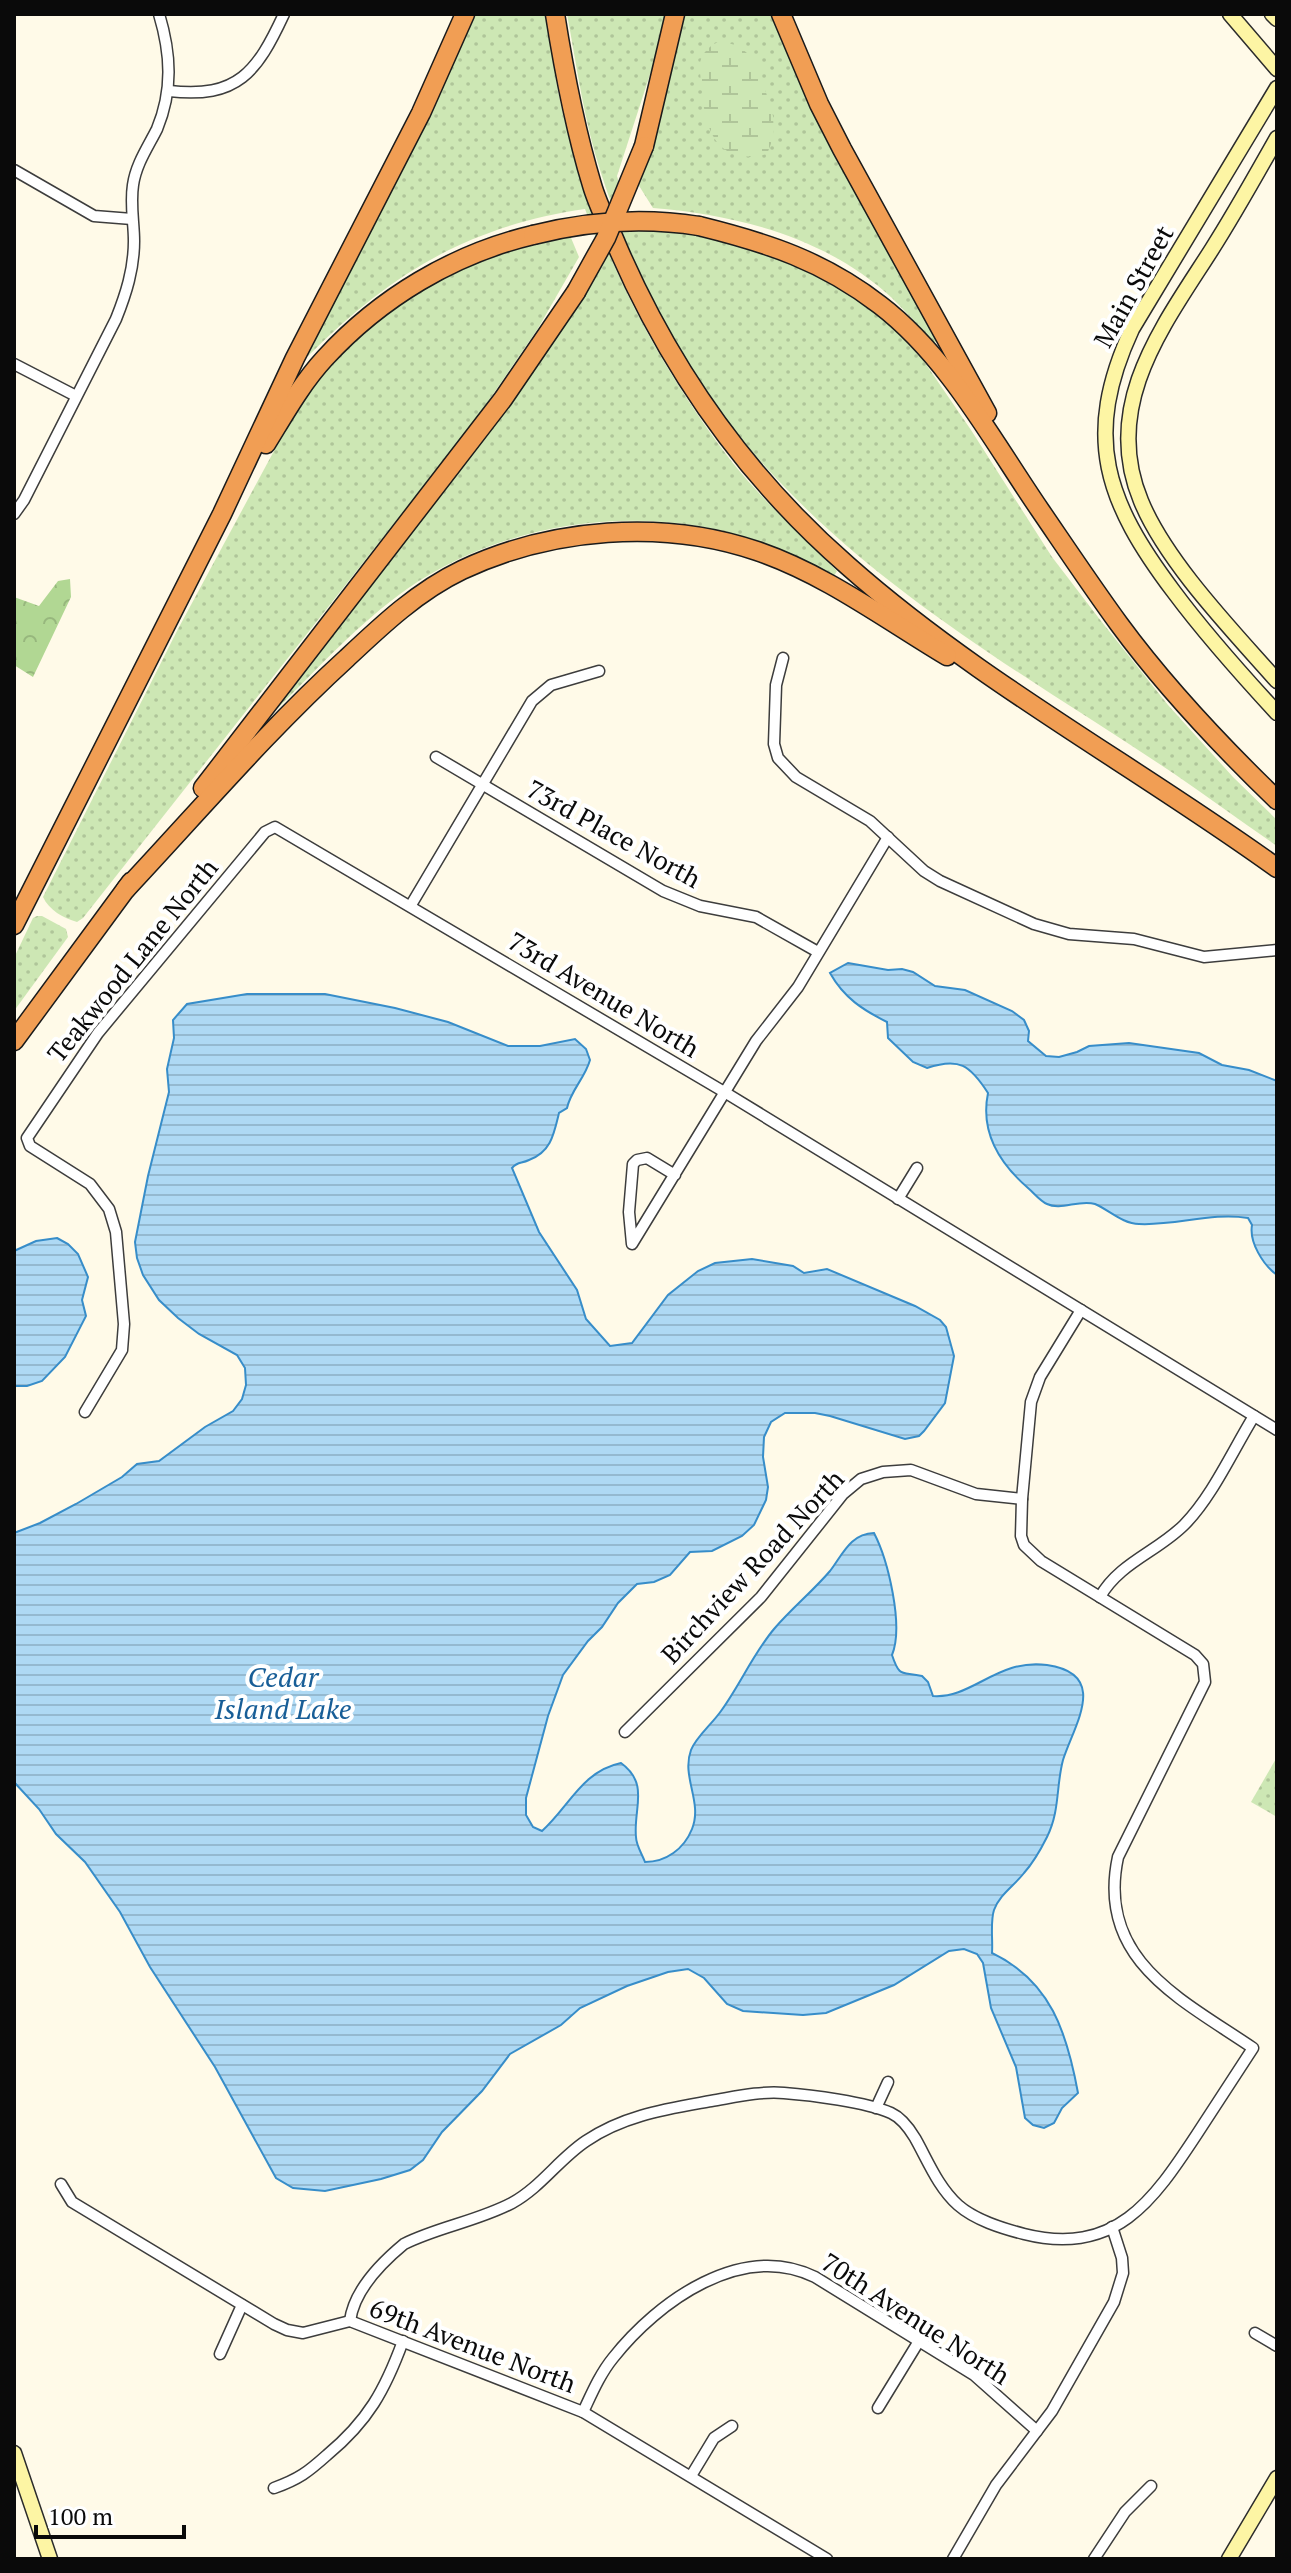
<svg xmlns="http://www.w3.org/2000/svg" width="1291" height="2573" font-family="'PT Serif',serif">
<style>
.grass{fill:url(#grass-dots)}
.forest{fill:url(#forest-crowns)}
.wetland{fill:url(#wetland-marsh)}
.water{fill:url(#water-rules);stroke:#378dc9;stroke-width:2}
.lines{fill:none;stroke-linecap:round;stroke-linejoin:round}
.street-casing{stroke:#3d3d3d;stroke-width:13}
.secondary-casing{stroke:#2c2c2c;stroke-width:17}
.highway-casing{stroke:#1b1b1b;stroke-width:21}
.street{stroke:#fff;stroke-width:10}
.secondary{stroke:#fdf5a4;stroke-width:14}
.highway{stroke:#f19e54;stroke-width:18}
.highway-bridge-casing{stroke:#1b1b1b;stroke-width:21;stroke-linecap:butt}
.highway-bridge{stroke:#f19e54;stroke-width:18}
.labels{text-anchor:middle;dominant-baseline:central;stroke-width:8;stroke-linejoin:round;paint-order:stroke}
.street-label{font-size:26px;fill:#0a0a0a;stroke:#fff}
.water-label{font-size:28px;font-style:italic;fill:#185e97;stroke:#fff}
</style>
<defs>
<pattern id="grass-dots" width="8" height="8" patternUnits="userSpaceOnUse" patternTransform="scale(2)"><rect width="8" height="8" fill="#cde7b4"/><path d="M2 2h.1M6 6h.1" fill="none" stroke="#afc599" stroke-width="1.8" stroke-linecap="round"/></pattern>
<pattern id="forest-crowns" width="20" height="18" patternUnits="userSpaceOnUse" patternTransform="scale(2)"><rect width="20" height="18" fill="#b1d793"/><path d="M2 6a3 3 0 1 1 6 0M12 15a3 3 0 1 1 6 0" fill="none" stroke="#97b77d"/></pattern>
<pattern id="wetland-marsh" width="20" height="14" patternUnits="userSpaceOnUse" patternTransform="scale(2)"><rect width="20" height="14" fill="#cde7b4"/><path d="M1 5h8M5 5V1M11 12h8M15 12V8" fill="none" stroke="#afc599"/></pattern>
<pattern id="water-rules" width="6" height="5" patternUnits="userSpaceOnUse" patternTransform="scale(2)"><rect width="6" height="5" fill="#aed9f4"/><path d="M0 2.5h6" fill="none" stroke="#94b9d0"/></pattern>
</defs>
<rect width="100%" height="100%" fill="#fffae8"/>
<!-- grass -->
<g class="grass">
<path d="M 474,14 L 547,14 C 551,38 553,62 557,86 C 583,222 648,353 732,462 C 763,501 802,536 837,571 L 834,576 C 816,567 798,556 779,549 C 661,500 512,516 407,589 C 359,623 319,667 278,708 L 275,706 L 602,254 L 585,209 C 468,226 390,274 308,356 L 304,354 Z"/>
<path d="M 567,14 L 665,14 L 654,62 L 617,176 L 632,227 L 725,238 L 820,275 L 859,301 L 893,328 L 923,360 L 971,430 L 1052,557 L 1101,621 L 1168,705 L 1233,777 L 1277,820 L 1277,846 C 1242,822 1208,797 1173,773 C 1023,673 863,585 745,443 C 680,365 632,270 601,173 C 584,121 577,67 567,14 Z"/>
<path d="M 683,14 L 771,14 L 794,71 L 834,150 L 938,340 L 934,343 C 921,328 907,313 892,298 C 827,238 739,215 653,208 L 636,181 L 666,89 Z"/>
<path d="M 569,233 L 579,257 L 537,330 L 474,422 L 83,918 L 77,922 C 63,918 49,910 43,897 L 178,629 L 309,386 L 382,312 L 436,278 L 509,246 Z"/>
<polygon points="37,916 42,916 66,929 68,937 14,1011 14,958 33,918"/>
<polygon points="1277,1757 1277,1817 1251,1802"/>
</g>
<!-- forest -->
<polygon class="forest" points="70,579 71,597 33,677 14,665 14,597 39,606 58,581"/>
<!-- wetland -->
<path class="wetland" d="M 720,41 L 739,46 L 757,62 L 773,116 L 774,136 L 767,154 C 717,167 704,129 702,88 C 701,80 699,70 700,63 C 702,52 711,45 720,41 Z"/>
<!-- water -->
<g class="water">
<path d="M 848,963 L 888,970 L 902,969 L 913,972 L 935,986 L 965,990 L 1012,1011 L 1024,1020 L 1029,1031 L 1028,1041 L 1046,1056 L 1059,1057 L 1077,1052 L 1089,1046 L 1129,1043 L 1199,1053 L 1222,1065 L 1249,1070 L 1277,1081 L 1277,1275 C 1263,1265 1249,1242 1252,1225 L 1248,1218 C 1211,1212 1176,1226 1139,1224 C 1123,1224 1109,1210 1095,1204 C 1079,1199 1061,1211 1047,1204 C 1040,1201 1034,1193 1028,1188 C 999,1163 980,1132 988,1093 C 970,1065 959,1057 927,1068 L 913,1062 L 888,1038 L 887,1022 C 863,1010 844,998 830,973 Z"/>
<path d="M 247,994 L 325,994 L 395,1008 L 448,1022 L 508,1046 L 540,1046 L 575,1039 L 586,1049 L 590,1060 C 585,1078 571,1090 567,1108 L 559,1113 C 554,1134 551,1152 529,1160 C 521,1164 518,1161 512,1168 L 539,1232 L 577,1290 L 586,1319 L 610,1346 L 632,1343 L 668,1295 L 698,1271 L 715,1263 L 752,1259 L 793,1266 L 804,1273 L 827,1269 L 915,1306 L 940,1320 L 946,1327 L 954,1356 L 945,1403 L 924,1431 L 919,1436 L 905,1439 L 830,1416 L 815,1413 L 785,1413 L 771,1422 L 764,1437 L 763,1457 L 768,1487 L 766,1500 L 754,1525 L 742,1536 L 712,1551 L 690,1552 L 670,1575 L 654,1582 L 637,1584 L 618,1603 L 602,1627 L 588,1641 L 563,1675 L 548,1716 L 526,1798 L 526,1815 L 533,1827 L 542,1831 C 569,1807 582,1771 621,1763 C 650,1784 633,1809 636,1837 C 636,1845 642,1854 645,1862 C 666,1862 684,1849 692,1829 C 703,1802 681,1777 691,1750 C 696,1737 712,1724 721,1711 C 740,1685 753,1654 774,1629 C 792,1608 813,1591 830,1571 C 843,1554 850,1534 874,1533 C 888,1560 904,1626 892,1655 C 900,1679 902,1671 922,1676 L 928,1682 L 933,1696 C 972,1699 998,1658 1047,1665 C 1110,1674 1074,1725 1063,1760 C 1056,1786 1060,1811 1047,1837 C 1041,1849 1033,1863 1024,1873 C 1014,1886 1000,1894 994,1910 C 990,1922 993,1940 992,1953 C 1051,1981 1067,2033 1078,2093 L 1062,2108 L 1054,2123 L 1044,2128 L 1033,2125 L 1025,2118 L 1016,2067 L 991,2008 L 983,1963 L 977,1954 L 964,1949 L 949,1951 L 894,1985 L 826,2013 L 803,2015 L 743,2011 L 727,2004 L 704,1978 L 688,1969 L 668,1972 L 627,1986 L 580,2008 L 561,2025 L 510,2054 L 482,2091 L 442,2132 L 423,2160 L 410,2170 L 381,2179 L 325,2191 L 293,2188 L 276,2178 L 215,2067 L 150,1967 L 120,1912 L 85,1862 L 56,1834 L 39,1809 L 14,1782 L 14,1533 L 40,1523 L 76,1504 L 122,1477 L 137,1464 L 159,1461 L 205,1427 L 233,1411 L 242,1399 L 246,1385 L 245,1368 L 237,1355 L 199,1334 L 178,1318 L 159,1300 L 143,1275 L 137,1258 L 135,1242 L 148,1176 L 169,1092 L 167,1069 L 174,1038 L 173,1020 L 187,1004 Z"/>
<polygon points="57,1238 68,1244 78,1254 88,1277 82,1300 86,1316 65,1357 42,1381 27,1386 14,1386 14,1251 36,1241"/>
</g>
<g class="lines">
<!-- street casing -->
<g class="street-casing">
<g id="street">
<path d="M 169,91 C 238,99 257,72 284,14"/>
<polyline points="14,170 94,216 132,219"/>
<polyline points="14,364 76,396"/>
<path d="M 14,514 L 24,500 L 116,319 C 126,294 134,269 134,241 C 134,223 130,204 133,185 C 136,164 148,147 157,129 C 173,90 171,54 159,14"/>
<polyline points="783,658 776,685 774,744 778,758 796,777 870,821 924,871 940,881 1034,924 1069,934 1134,939 1204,957 1277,950"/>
<polyline points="436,757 663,891 700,906 756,917 818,952"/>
<polyline points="411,905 532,701 551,685 599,671"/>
<polyline points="675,1175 647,1158 637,1160 633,1164 629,1212 632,1244 756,1041 798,987 888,837"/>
<polyline points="898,1199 917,1168"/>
<polyline points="85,1412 122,1350 124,1324 116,1232 109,1209 90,1184 30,1146 27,1138 98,1033 265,832 275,827 726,1093 1277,1430"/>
<path d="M 1100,1597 C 1119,1563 1157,1552 1184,1525 C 1212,1497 1233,1450 1254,1416"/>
<polyline points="625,1732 761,1597 843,1494 861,1479 883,1472 911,1470 976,1494 1022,1499"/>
<polyline points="876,2108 888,2082"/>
<polyline points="61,2184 72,2202 274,2324 287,2330 303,2333 350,2321 583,2412 827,2559"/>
<path d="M 350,2321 C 354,2290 381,2263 404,2244 C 438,2227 478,2221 512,2203 C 541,2187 559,2159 586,2141 C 624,2115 667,2109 711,2101 C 735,2097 759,2091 784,2093 C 811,2095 866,2102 891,2113 C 902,2118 909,2128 915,2138 C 928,2161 938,2187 958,2205 C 975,2220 1001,2228 1024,2234 C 1115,2257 1153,2201 1197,2134 C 1215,2106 1234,2077 1253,2048 C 1181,1999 1096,1960 1118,1857 L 1205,1682 L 1203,1664 L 1195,1655 L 1041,1561 L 1024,1545 L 1021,1536 L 1022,1499 L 1031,1402 L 1040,1377 L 1081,1310"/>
<polyline points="1255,2333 1277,2346"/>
<polyline points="220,2354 242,2305"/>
<polyline points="878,2408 919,2341"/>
<path d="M 583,2412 C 592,2393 600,2374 613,2358 C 658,2301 742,2241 815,2277 L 974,2375 L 1037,2431"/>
<polyline points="691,2476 714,2438 732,2426"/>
<path d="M 274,2488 C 299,2479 308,2472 327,2455 C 368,2421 385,2390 403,2341"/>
<polyline points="953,2559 996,2485 1052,2411 1114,2302 1123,2273 1122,2258 1112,2227"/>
<polyline points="1094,2559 1125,2512 1151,2486"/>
</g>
</g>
<!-- secondary casing -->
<g class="secondary-casing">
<g id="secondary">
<polyline points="1230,14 1277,69"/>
<polyline points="1272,14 1277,19"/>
<path d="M 1277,88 L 1132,329 C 1082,437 1106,502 1174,592 C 1206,635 1241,674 1277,713"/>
<path d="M 1277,138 C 1256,175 1235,213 1212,249 C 1163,326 1101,405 1141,501 C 1166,562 1233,631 1277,681"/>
<polyline points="14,2453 50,2559"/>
<polyline points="1229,2559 1277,2478"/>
</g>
</g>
<!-- highway casing -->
<g class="highway-casing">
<g id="highway">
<path d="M 555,14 C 564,71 575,129 592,185 C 598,206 609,226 617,246 C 670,369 747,478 848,566 C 979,682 1136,766 1277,868"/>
<polyline points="781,14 819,104 842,149 987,413"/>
<polyline points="644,146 675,14"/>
<path d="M 699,226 C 768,243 823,261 880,305 C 948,357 992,440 1040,510 C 1066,548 1092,587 1119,624 C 1166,688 1220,745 1277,800"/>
<path d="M 266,444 C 284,415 301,384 325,358 C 380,298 453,254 533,235"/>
<polyline points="203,788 503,399 576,292"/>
<path d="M 126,889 C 199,811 268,730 347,658 C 382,625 418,591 462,570 C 551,528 663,519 757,551 C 825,574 885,619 947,656"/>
<polyline points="14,925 222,514 295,358 421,113 465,14"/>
<polyline points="14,1041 131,882"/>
</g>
</g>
<!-- street -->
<use href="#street" class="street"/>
<!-- secondary -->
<use href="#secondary" class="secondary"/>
<!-- highway -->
<use href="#highway" class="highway"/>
<!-- highway-bridge casing -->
<g class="highway-bridge-casing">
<g id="highway-bridge">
<path d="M 533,235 C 588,221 643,217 699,226"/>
<polyline points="576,292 606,238 644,146"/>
</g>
</g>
<!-- highway-bridge -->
<use href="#highway-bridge" class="highway-bridge"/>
</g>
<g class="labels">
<!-- street labels -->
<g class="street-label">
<text transform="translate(1133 286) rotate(-61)">Main Street</text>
<text transform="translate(614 833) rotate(29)">73rd Place North</text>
<text transform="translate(132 960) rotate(-51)">Teakwood Lane North</text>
<text transform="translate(604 994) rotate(31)">73rd Avenue North</text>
<text transform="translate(752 1566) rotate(-47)">Birchview Road North</text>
<text transform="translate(916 2318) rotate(33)">70th Avenue North</text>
<text transform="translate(473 2345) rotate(21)">69th Avenue North</text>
</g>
<!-- water labels -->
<g class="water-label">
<text x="283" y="1676">Cedar<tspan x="283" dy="32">Island Lake</tspan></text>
</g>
</g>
<!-- border -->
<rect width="1291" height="2573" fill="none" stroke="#0a0a0a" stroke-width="32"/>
<!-- scale -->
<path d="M36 2525v12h148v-12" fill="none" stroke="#0a0a0a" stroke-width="4"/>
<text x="48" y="2525" font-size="24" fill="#0a0a0a" stroke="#ffffff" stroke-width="6" paint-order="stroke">100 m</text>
</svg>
